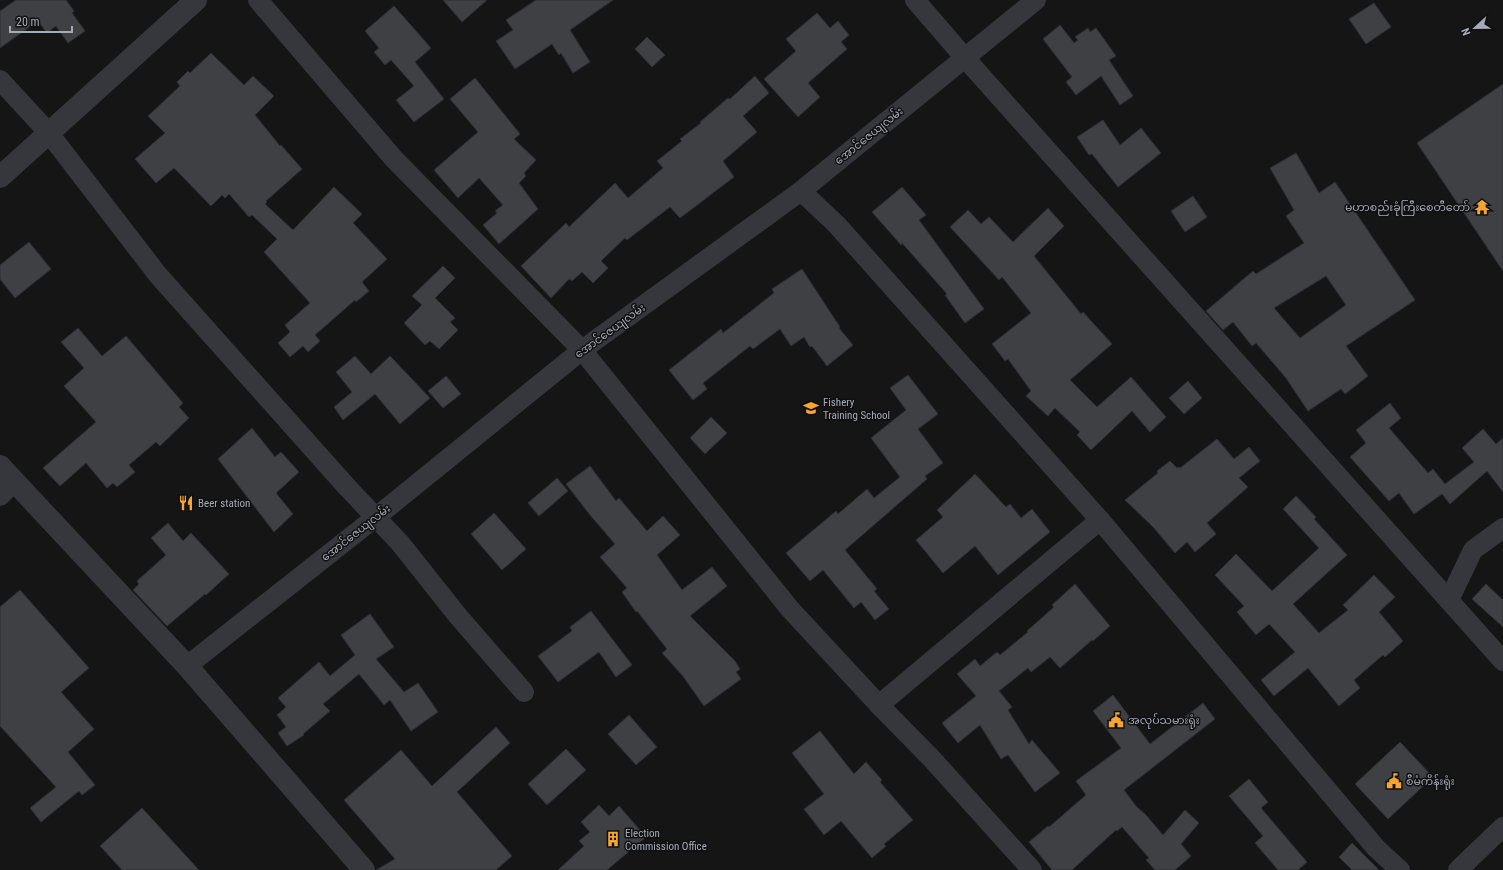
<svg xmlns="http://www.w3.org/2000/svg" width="1503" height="870" font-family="'Roboto Condensed','Noto Sans Myanmar',sans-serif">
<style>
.building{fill:#3e4043;stroke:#2e2f33;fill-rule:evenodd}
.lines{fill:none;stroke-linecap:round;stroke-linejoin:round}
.minor{stroke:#35373c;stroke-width:20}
.tertiary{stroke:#35373c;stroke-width:22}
.labels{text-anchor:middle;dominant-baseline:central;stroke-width:3;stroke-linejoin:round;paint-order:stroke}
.street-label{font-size:11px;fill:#a6acb7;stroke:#101011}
.poi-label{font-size:11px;fill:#a6acb7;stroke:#101011;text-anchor:start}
</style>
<rect width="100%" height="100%" fill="#151516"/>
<!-- building -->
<g class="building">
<polygon points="16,0 66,0 74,11 72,13 85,31 68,43 56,26 47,33 38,21 0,48 0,11"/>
<polygon points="443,0 487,0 462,22"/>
<polygon points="536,0 613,0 570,30 590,62 573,73 561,53 559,55 552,44 515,69 496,41 513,30 506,20"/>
<polygon points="1374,3 1391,27 1366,44 1349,19"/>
<polygon points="394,6 431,48 415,62 444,99 414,122 396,100 414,86 391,60 385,65 374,52 379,48 365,31"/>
<polygon points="817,13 830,28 838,21 849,35 841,42 847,49 808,83 820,97 798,117 764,79 796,51 786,39"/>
<polygon points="1060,25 1074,43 1078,40 1075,37 1088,28 1090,32 1096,28 1116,56 1109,60 1133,96 1120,105 1101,76 1076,95 1066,82 1072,77 1043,39"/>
<polygon points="647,37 665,55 652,67 635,49"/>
<polygon points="211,53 244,85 253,76 274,96 255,115 280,146 281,145 302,169 266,201 267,202 265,204 293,230 334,187 362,214 353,223 387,259 362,282 369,291 356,302 355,300 315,335 320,341 308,352 303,346 290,357 278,343 290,332 285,325 310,303 264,252 277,239 252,215 249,217 229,194 225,198 222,195 211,206 174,168 156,183 135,159 165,133 148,116 180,86 177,82 188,71 190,73"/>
<polygon points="755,76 769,93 743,116 757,132 723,161 734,177 680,218 670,207 627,240 625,238 601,261 608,268 593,283 582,272 572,281 569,279 551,298 521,266 566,223 569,227 615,183 628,198 663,168 657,161 682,141 680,139 701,123 700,122 728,98 730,99"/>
<polygon points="475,78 520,134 514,139 536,160 524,173 526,176 519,183 538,209 499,244 483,225 497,213 495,211 503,205 479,178 458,198 434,170 478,132 450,99"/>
<polygon points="1503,84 1503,271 1417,143"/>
<polygon points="1103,120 1120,145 1141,128 1161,153 1118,187 1092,154 1089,155 1077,137"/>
<path d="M 1296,153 L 1319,193 L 1335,182 L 1415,300 L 1346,346 L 1368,376 L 1345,394 L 1341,389 L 1308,411 L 1286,378 L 1256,343 L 1252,346 L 1233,322 L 1223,330 L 1206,311 L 1253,271 L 1256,274 L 1304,243 L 1286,216 L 1294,210 L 1270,168 ZM 1326,276 L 1346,305 L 1300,338 L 1274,308 Z"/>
<polygon points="902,187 926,215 919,220 984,309 965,323 945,295 947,294 902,243 901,245 872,212"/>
<polygon points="1193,196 1207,217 1185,232 1171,211"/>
<polygon points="1048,208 1064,226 1034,256 1081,314 1083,312 1112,344 1070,380 1097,407 1131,377 1166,417 1150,432 1132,411 1091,450 1077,435 1080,432 1055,408 1048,416 1026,396 1031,391 1008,359 1005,361 992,344 1031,313 1002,277 999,280 950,227 968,210 981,224 989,217 1013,242"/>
<polygon points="29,242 51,269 15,298 0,279 0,265"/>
<polygon points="443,266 455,278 435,298 455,318 450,322 458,330 439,349 430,341 425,345 404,323 422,305 412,296"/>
<polygon points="802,269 840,327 839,328 853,345 827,366 812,346 810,347 804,337 791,346 780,329 753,349 750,346 703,383 707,389 693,400 669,370 721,329 723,333 774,293 772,289"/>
<polygon points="78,328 102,356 126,336 183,403 179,407 189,418 160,446 156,442 129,465 135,472 117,487 113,483 107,488 86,463 60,486 43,468 96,422 64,386 84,368 61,342"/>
<polygon points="355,356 371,374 390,356 430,398 400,424 375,394 343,420 334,407 352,392 336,372"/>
<polygon points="908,375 938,414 918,429 943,463 925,476 927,479 845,550 877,589 874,591 889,609 875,620 861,602 854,608 823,570 810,581 786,553 836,511 838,514 867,489 874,498 900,477 871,438 906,410 890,388"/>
<polygon points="446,376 461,394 443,408 428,391"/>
<polygon points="1188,381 1202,398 1184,414 1169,398"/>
<polygon points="1390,403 1401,418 1389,428 1428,473 1433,469 1445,484 1474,462 1462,448 1483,429 1496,444 1503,438 1503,492 1487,471 1450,504 1442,494 1414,514 1399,493 1389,501 1350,457 1366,443 1356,430"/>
<polygon points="711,417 727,433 705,454 690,438"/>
<polygon points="252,428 275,457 281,452 299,472 276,493 293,514 274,532 218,459"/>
<polygon points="1217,439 1234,459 1249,447 1260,461 1239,478 1248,487 1207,523 1216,534 1195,552 1187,542 1175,553 1154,528 1125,500 1158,473 1157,471 1170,461 1177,468 1179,467 1180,468"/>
<polygon points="590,466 616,501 619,498 647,531 663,516 680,535 657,555 682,590 712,567 727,586 690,616 735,661 740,669 736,672 741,679 704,706 682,675 662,653 667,649 637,611 636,612 622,592 627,588 600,557 615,544 590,515 566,484"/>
<polygon points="975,474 1006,507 1010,504 1021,518 1032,509 1050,532 998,575 975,546 943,573 916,540 943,517 937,510"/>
<polygon points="557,478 568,491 539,516 528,503"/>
<polygon points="1296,496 1316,517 1314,519 1347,555 1293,604 1319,633 1348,610 1343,605 1374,575 1395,597 1379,612 1403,641 1385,657 1383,655 1354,680 1360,688 1339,706 1308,668 1274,696 1261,680 1295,652 1269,624 1256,635 1237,612 1244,606 1215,575 1236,554 1272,591 1319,548 1283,509"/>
<polygon points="494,513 526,549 502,570 471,534"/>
<polygon points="168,523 183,541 191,533 229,574 206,595 205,594 167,626 133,590 139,584 137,581 166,555 151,538"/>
<polygon points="1075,584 1110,626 1093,641 1092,640 1060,668 1050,657 1031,672 1028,668 999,691 1012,707 1008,710 1029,744 1032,740 1060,773 1035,792 1008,755 1001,759 980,725 958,743 942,723 976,696 957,674 975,659 980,666 997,652 1000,655 1028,632 1027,631 1054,607 1052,605"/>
<polygon points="1486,584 1503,600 1503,627 1472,599"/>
<polygon points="20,590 89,668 61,692 94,729 68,752 95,785 82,795 79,791 41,822 30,808 56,787 0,726 0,607"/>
<polygon points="591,611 632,665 616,677 599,652 558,682 538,656 572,631 570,627"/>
<polygon points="370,614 394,647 376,659 404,692 418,683 438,712 411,731 390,700 384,705 359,674 323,704 330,711 303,734 304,735 287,746 278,733 286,727 277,715 286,707 278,698 319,662 330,676 355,655 341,635"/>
<polygon points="1113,695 1150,744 1203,703 1215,719 1124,790 1136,806 1146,815 1163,835 1185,810 1199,823 1181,844 1191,856 1175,870 1155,870 1146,860 1149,858 1122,827 1117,831 1116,830 1072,870 1052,870 1029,842 1048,826 1049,827 1086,795 1076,781 1121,748 1093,711"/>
<polygon points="629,715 657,747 636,765 608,734"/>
<polygon points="496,727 510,743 457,792 512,856 496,870 376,870 395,859 344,800 401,750 432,786"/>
<polygon points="820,731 854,774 866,762 882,780 880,782 913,820 884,844 886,846 872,858 841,821 824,835 804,809 824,794 792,753"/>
<polygon points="1400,742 1433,777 1388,819 1355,784"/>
<polygon points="566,749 586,770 547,805 528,784"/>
<polygon points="1249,779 1268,802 1261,808 1307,862 1298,870 1278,870 1255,843 1263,836 1229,796"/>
<polygon points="599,805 609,816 619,806 646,837 607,870 558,870 584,846 579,841 590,832 581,822"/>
<polygon points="142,808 199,870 122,870 100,846"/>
<polygon points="1352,843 1379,870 1352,870 1339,857"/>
</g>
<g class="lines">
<!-- minor -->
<g class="minor">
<polyline points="258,0 394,159 582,350 790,609 879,705 932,759 1032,870"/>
<polyline points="915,0 965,58 1503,661"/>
<polyline points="0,80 48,132 158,275 347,487 400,543 458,616 524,692"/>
<polyline points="801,191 837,225 1100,520 1376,848 1400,870"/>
<polyline points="0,496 14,482"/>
<polyline points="1449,600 1473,550 1503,528"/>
<polyline points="187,666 376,517 582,350 801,191 1036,0"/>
<polyline points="879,705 1100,520"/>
<polyline points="1458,870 1503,827"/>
</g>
<!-- tertiary -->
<g class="tertiary">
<polyline points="0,177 196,0"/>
<polyline points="0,466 187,666 364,870"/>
</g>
</g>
<!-- icons -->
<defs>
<g id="temple-bare" transform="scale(1.2)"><path d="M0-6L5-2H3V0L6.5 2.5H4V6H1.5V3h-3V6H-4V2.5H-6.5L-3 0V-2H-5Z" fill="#f6a62d" stroke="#101011" stroke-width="2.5" paint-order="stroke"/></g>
<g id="school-bare" transform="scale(1.2)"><path d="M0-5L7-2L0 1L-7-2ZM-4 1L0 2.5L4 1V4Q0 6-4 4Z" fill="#f6a62d" stroke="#101011" stroke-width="2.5" paint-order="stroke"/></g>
<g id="restaurant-bare" transform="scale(1.2)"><path d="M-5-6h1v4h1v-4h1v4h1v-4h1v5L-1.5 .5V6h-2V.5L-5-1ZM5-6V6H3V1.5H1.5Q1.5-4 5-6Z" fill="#f6a62d" stroke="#101011" stroke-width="2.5" paint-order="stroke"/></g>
<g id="civic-bare" transform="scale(1.2)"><path d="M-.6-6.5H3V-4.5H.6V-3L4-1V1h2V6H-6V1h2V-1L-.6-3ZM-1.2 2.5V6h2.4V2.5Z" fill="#f6a62d" stroke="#101011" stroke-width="2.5" paint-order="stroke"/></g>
<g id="building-bare" transform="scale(1.2)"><path d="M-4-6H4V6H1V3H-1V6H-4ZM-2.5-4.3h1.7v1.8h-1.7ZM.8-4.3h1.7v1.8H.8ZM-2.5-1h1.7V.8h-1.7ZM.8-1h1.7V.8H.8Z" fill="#f6a62d" stroke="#101011" stroke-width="2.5" paint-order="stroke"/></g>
</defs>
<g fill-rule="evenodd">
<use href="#temple-bare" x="1482" y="207"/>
<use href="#school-bare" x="811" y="408"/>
<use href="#restaurant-bare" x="186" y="503"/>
<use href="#civic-bare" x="1116" y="720"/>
<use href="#civic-bare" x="1394" y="781"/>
<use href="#building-bare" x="613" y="839"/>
</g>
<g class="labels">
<!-- street labels -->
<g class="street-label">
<text transform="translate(869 136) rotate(-39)">အောင်ဇေယျလမ်း</text>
<text transform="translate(610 331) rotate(-36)">အောင်ဇေယျလမ်း</text>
<text transform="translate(356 533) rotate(-38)">အောင်ဇေယျလမ်း</text>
</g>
<!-- poi labels -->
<g class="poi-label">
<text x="1470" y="207" text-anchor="end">မဟာစည်းခုံကြီးစေတီတော်</text>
<text x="823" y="402">Fishery<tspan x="823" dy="13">Training School</tspan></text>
<text x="198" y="503">Beer station</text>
<text x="1128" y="720">အလုပ်သမားရုံး</text>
<text x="1406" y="781">စီမံကိန်းရုံး‌</text>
<text x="625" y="833">Election<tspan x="625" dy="13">Commission Office</tspan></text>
</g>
</g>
<!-- north arrow -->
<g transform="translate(1475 28) rotate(248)" stroke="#101011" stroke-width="3" paint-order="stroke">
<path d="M0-3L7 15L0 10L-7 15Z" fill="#a6acb7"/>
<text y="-6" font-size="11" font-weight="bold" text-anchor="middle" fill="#a6acb7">N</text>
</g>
<!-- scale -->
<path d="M10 26v6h62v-6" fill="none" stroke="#a6acb7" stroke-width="2"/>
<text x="16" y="26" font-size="12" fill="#a6acb7" stroke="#101011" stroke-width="3" paint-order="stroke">20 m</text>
</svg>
